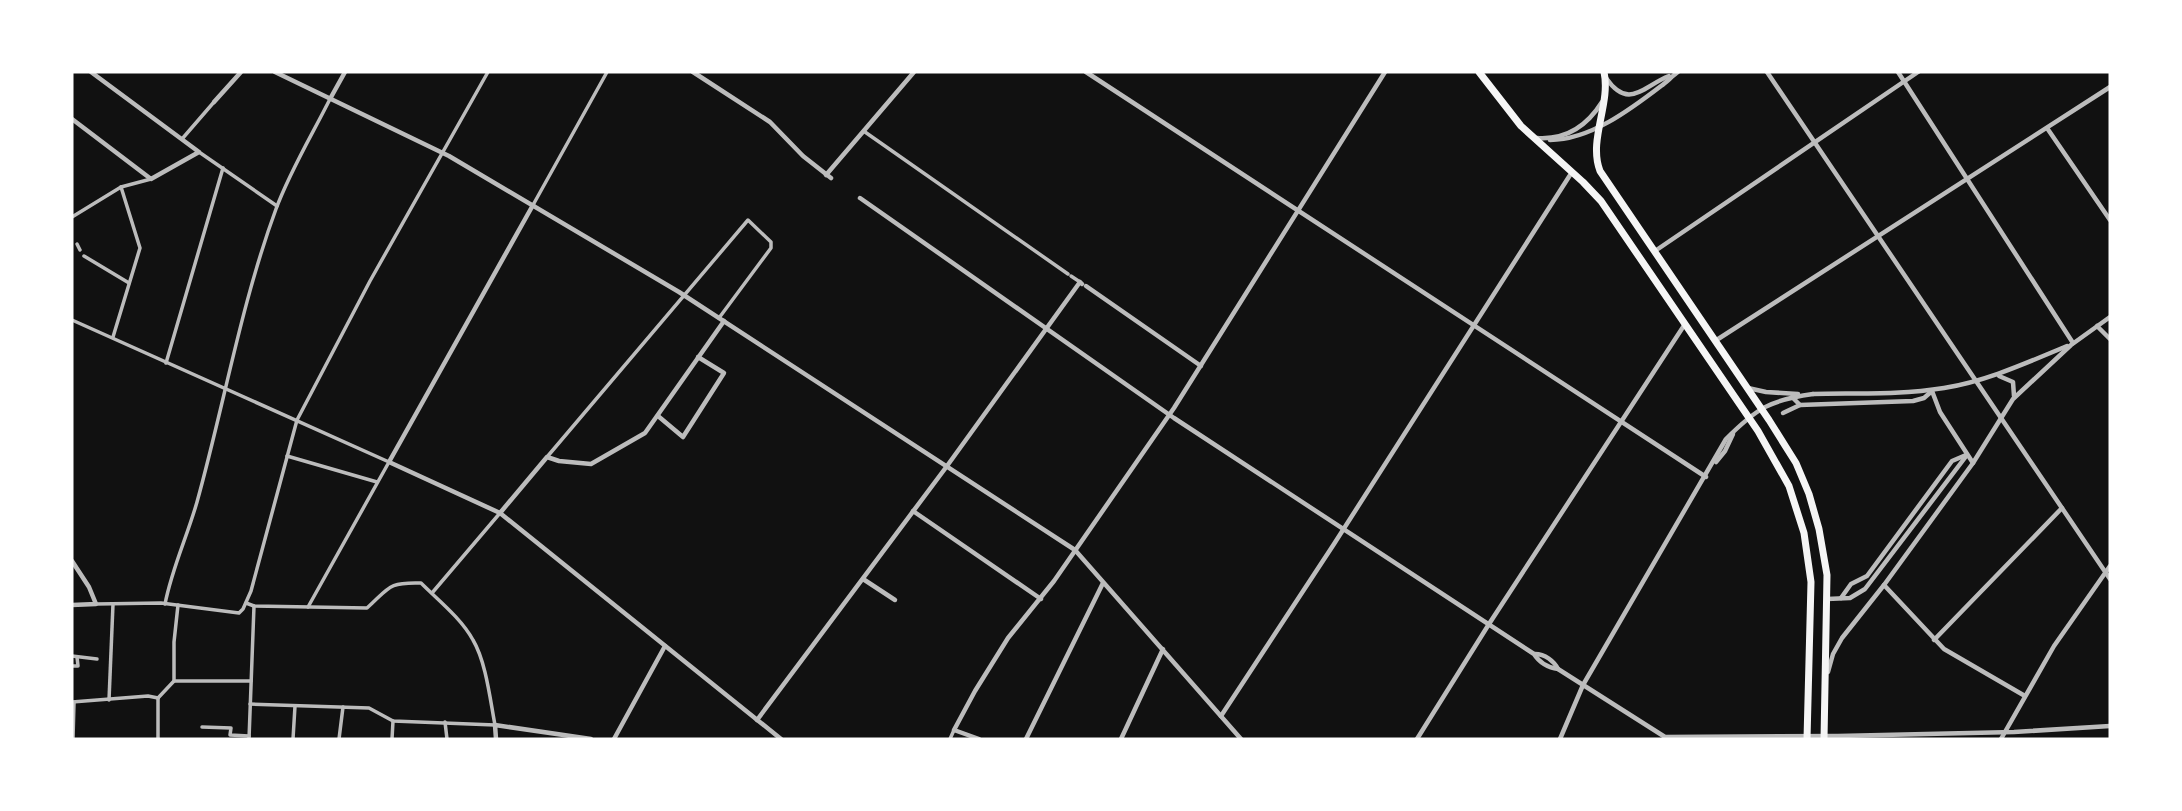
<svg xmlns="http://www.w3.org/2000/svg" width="2182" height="811" font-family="Raleway,sans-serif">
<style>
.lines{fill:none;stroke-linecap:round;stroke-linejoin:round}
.pedestrian{stroke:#bcbcbc;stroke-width:3.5}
.minor{stroke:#bcbcbc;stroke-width:4.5}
.primary{stroke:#f5f5f5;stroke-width:7}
</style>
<rect width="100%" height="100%" fill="#111"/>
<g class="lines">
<!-- pedestrian -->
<g class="pedestrian">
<polyline points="865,132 1068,274"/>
<polyline points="182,139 214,102"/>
<polyline points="199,152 277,206"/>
<polyline points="533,205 607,72"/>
<polyline points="72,217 121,187 151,179"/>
<polyline points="77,244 80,250"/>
<polyline points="84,256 129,283"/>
<polyline points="1071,276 1080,282"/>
<polyline points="72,320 389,462 308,607"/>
<polyline points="113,337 140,248 121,187"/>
<polyline points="166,363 223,168"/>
<polyline points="287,456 377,482"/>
<polyline points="547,457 748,220 771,242 771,248 719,318"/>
<polyline points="432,593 500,513"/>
<path d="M 246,603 L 254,606 L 367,608 C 390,587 388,582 421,583 C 438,600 461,618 473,640 C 486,662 490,699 495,725 L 393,721 L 369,708 L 250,704"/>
<polyline points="96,604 161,603 239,613 243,609 251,591 297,420 370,281 488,72"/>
<path d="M 165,604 C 172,568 187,537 197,502 C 224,405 241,304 276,209 C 290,171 312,135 330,99"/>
<polyline points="72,656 97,659"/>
<polyline points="72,666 78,666 77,657"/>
<polyline points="174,681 251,681"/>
<polyline points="158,698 174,681 174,642 178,605"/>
<polyline points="158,698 158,739"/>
<polyline points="109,700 113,604"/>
<polyline points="72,702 148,696 158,698"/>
<polyline points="445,722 447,739"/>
<polyline points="202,727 231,728 230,735 249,736"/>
<polyline points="73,739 74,703"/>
<polyline points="249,739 254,606"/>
<polyline points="293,739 295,706"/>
<polyline points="339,739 343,707"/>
<polyline points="392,739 393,721"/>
<polyline points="950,739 954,730"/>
</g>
<!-- minor -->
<g class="minor">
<polyline points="275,72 449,156 679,292 1075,550 1241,739"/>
<polyline points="693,72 770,122 803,156 831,178"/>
<polyline points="1086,72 1706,477"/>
<polyline points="1767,72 2110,579"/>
<polyline points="1898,72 2073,343"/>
<path d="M 1606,78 C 1629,111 1643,86 1669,76"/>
<polyline points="330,99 345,72"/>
<polyline points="214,102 241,72"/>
<polyline points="72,119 151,179 199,152 91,72"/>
<polyline points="2047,128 2110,220"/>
<path d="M 1537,138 C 1566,140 1587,126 1602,102"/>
<path d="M 1550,140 C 1590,140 1631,109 1661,86 C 1667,82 1672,76 1678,72"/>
<polyline points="826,175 914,72"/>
<path d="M 860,198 L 1174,418 L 1534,654 C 1539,662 1548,668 1558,669 L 1665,737 L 1838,736 L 2014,732 L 2110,726"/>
<polyline points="533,205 389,462 500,513 781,739"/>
<polyline points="1655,251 1918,72"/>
<polyline points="1086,286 1201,366"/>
<polyline points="2097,326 2110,339"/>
<polyline points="1715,341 2110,87"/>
<polyline points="1999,376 2013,382 2014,396"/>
<polyline points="1748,388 1766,392 1798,394"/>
<polyline points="1932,391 1940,412 1973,463"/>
<path d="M 1813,394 C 1856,393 1901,395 1944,388 C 1987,381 2026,363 2067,346"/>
<polyline points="1792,397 1800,405 1913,401 1924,398 1932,391"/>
<polyline points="1783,413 1800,405"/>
<polyline points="658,416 683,437 724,373 698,357"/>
<polyline points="1716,462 1725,451 1733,434"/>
<polyline points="913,511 1041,599"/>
<polyline points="500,513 547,457 559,461 591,464 645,433 724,321"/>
<polyline points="72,561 89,587 96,604 72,605"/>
<polyline points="863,579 895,600"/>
<polyline points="1884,585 1944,649 2025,696"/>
<polyline points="1841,598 1851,584 1867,576 1952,461 1966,455"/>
<polyline points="1827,599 1850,598 1865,589 1967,455"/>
<polyline points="1934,640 2062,508"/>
<path d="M 1535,654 C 1545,654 1554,661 1558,669"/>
<polyline points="1828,672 1833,654 1842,638 1884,585 1973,463 2013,399 2071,345 2110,317"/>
<polyline points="1221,716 1334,544 1572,172"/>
<polyline points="757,720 947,466 1080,282 1082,284"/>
<polyline points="496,739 495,725 591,739"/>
<polyline points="614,739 665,646"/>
<polyline points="979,739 954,730 975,691 1008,638 1054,581 1174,408 1385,72"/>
<polyline points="1026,739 1103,583"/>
<polyline points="1121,739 1163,649"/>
<polyline points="1417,739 1489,624 1685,324"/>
<path d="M 1560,739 L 1583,685 L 1726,439 C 1757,408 1770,400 1813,394"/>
<polyline points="2001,739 2054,646 2110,566"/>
</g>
<!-- primary -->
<g class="primary">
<polyline points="1479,72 1521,126 1583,182 1601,201 1758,431 1789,486 1804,533 1811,582 1807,739"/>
<path d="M 1604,72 C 1611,104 1588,140 1600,171 L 1769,420 L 1796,463 L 1809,494 L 1819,529 L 1827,575 L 1824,739"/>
</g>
</g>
<!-- border -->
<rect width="2182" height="811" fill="none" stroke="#ffffff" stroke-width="147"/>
</svg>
